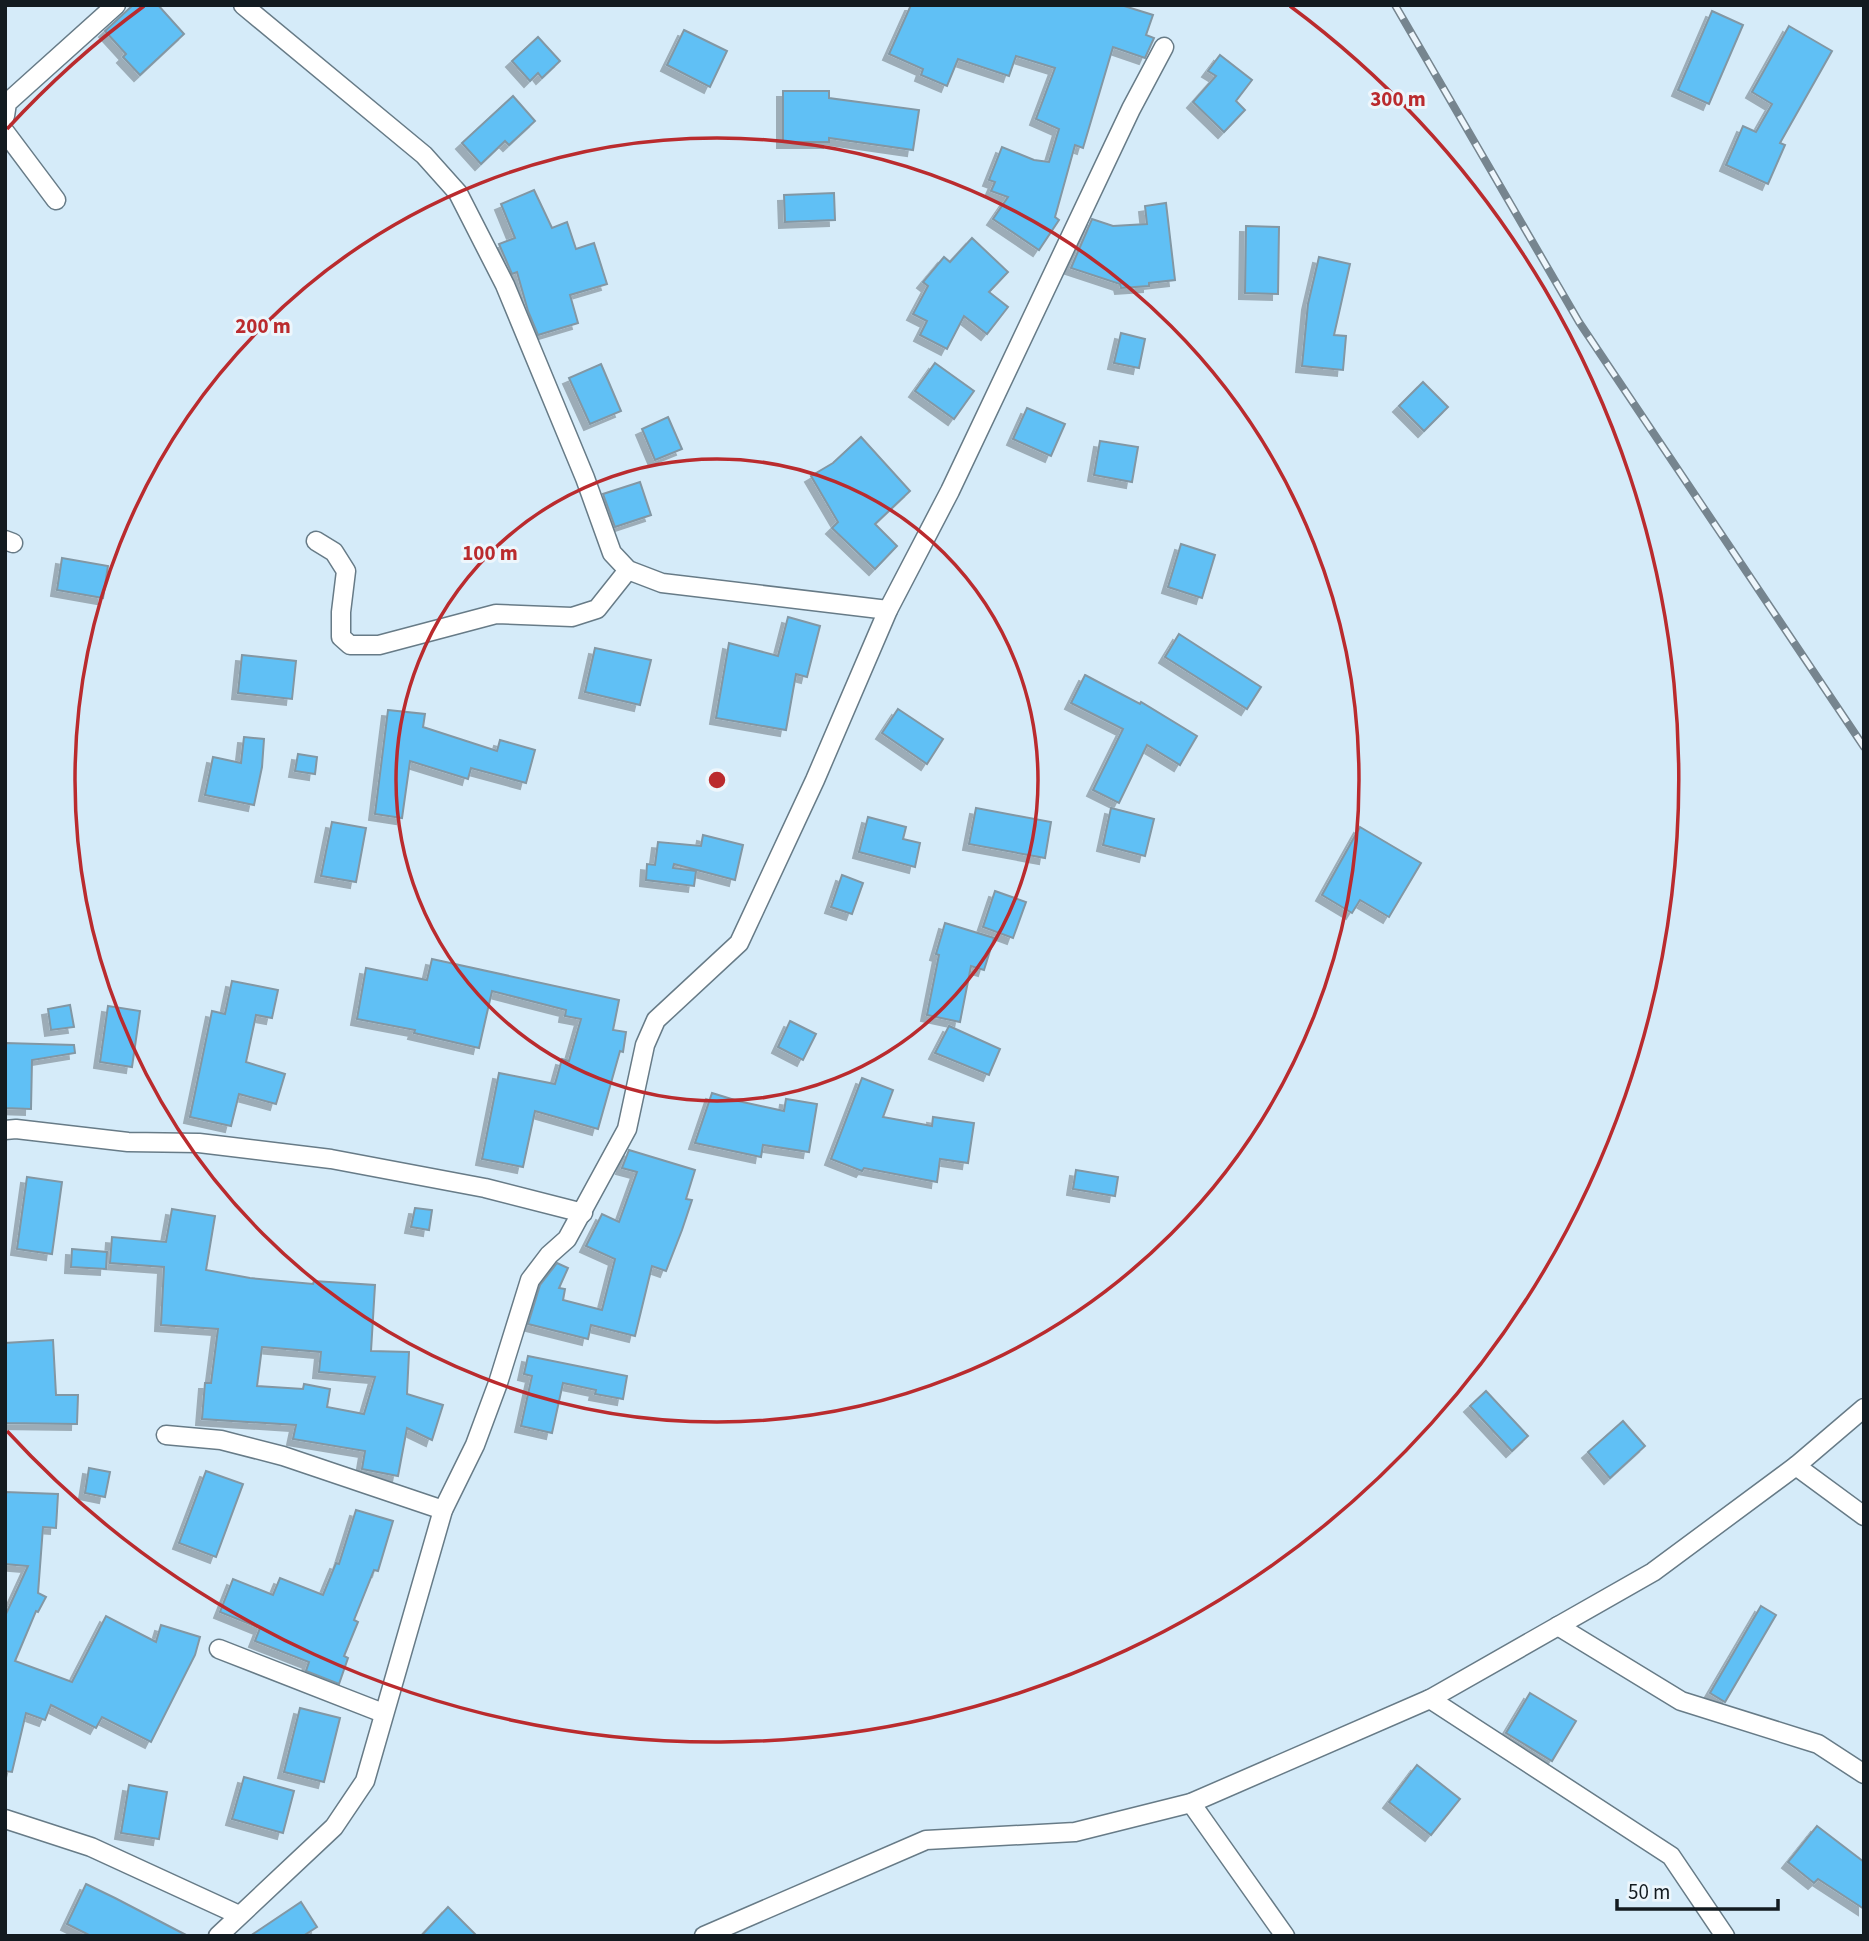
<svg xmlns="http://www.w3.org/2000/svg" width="1869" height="1941" font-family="'Source Sans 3',sans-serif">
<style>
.building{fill:#60c0f5;stroke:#8297a4;stroke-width:2;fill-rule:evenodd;filter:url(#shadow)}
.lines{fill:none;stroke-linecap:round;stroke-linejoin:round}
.minor-casing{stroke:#677b87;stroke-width:21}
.minor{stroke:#fff;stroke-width:18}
.rail-casing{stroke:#76858f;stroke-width:8}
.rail{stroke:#edf6fc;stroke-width:5;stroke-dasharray:16;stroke-linecap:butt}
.ring{fill:none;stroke:#ba2b2e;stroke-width:3.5}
.centre{fill:#ba2b2e;stroke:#edf6fc;stroke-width:3.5}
.ring-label{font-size:21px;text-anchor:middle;font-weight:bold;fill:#ba2b2e;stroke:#edf6fc;stroke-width:6;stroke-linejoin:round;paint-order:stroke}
</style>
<defs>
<filter id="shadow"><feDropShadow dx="-6" dy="6" stdDeviation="0" flood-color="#0004"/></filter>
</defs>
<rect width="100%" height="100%" fill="#d5ebf9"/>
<!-- building -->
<g class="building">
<polygon points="133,5 158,5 184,34 140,75 123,57 126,54 105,31"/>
<polygon points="911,5 1121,5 1153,15 1146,35 1154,38 1145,58 1113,47 1083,148 1075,145 1055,217 1059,220 1039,250 993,219 1008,197 991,191 995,182 989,180 1002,147 1034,160 1049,162 1059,129 1036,119 1055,68 1016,56 1009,76 958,59 947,86 921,75 923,69 889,54"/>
<polygon points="1712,11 1743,25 1709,104 1678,90"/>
<polygon points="1789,26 1832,51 1780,143 1785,145 1768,184 1726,165 1743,126 1756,132 1772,104 1752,92"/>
<polygon points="684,30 727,51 710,87 667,65"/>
<polygon points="538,37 560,61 542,78 538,73 530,81 512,61"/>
<polygon points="1220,55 1252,80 1236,101 1245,110 1224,132 1193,102 1216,76 1208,71"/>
<polygon points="783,91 829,91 829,98 919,110 913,150 829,138 829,142 783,142"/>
<polygon points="513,96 535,121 509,145 505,141 481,164 462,143"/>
<polygon points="534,190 552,228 567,222 576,249 594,243 607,284 570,295 578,323 538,335 528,311 517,272 512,274 499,244 515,238 501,204"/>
<polygon points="834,193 835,220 785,222 784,195"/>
<polygon points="1166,203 1175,280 1149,283 1149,286 1121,288 1120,284 1071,268 1092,219 1113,226 1147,224 1145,206"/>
<polygon points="1246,226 1279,227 1278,294 1245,293"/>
<polygon points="972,238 1008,272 989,292 1008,307 987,334 964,316 947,349 920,335 927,321 913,314 928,286 923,282 944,257 950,262"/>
<polygon points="1319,257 1350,264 1334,335 1346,336 1343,370 1302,366 1308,304"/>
<polygon points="1121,333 1145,339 1139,368 1114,363"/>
<polygon points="935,363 974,391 954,419 915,391"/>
<polygon points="601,364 621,411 590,424 569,378"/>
<polygon points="1423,382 1448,407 1424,431 1399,406"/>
<polygon points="1027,408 1065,424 1051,456 1013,439"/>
<polygon points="668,417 682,449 655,460 642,429"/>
<polygon points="861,437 910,491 875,524 897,546 875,569 832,528 838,522 811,476 833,463"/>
<polygon points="1100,441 1138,447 1132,482 1094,475"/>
<polygon points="640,482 651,515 615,527 603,494"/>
<polygon points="1181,544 1215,555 1202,598 1168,587"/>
<polygon points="62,558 108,566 103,598 57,590"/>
<polygon points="788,617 820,626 807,677 796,674 786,730 716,718 729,643 778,656"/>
<polygon points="1179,634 1261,687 1247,709 1165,657"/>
<polygon points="595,648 651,660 640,705 585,692"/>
<polygon points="242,655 296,661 292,699 238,693"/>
<polygon points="1085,675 1140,704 1141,702 1197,736 1180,765 1147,745 1119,803 1093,790 1123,729 1071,703"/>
<polygon points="898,709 943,739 927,764 882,733"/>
<polygon points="388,710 425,714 423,727 497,751 500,740 535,750 526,783 471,768 468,779 410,761 402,818 375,814"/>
<polygon points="244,737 264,739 262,767 254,805 205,795 213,757 241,763"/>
<polygon points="298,754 317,757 315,774 295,771"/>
<polygon points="976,808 1051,822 1045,858 969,844"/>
<polygon points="1111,808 1154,819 1145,856 1103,845"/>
<polygon points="868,817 906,827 903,839 920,843 915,867 859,852"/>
<polygon points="332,822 366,828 356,882 321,876"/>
<polygon points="1360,827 1421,863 1389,917 1360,900 1352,913 1322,895"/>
<polygon points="703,835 743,845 735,880 674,864 673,868 696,871 694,886 646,880 647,864 655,865 658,842 701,846"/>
<polygon points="842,875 863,883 852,914 831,907"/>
<polygon points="995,891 1026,902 1013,938 983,927"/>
<polygon points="945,923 994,938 984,970 971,966 960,1022 927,1015 939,955 936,954"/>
<polygon points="432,959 619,1000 613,1030 626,1032 623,1052 620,1051 598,1129 535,1111 523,1167 482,1159 499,1073 555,1084 562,1059 569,1061 581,1019 565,1016 566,1010 492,991 479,1048 414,1033 415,1030 357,1019 366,968 427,980"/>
<polygon points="232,981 278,990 272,1018 256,1015 246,1062 285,1074 276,1104 239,1094 231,1126 190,1117 212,1011 225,1014"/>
<polygon points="70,1005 74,1027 51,1030 48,1009"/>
<polygon points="108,1006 140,1011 132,1067 100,1062"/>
<polygon points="790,1021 816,1034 803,1060 778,1047"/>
<polygon points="949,1026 1000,1049 989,1075 935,1053"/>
<polygon points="5,1043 74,1045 75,1053 32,1060 31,1109 5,1108"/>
<polygon points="862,1078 893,1090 883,1117 932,1126 933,1117 974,1123 968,1163 940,1159 937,1182 864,1168 862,1171 831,1159"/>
<polygon points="712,1093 738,1101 784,1111 786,1099 817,1104 809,1152 763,1145 761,1157 695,1143"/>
<polygon points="629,1150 695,1170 686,1199 692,1200 682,1230 666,1271 652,1266 635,1336 591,1325 588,1339 528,1324 540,1285 557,1263 568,1268 559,1288 565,1289 563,1300 602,1310 615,1259 586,1246 602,1214 619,1222 637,1172 622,1168"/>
<polygon points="1076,1170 1118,1177 1115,1196 1073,1189"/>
<polygon points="27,1177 62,1182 52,1254 17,1249"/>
<polygon points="415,1208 432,1210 429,1230 411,1227"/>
<path d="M 172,1209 L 215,1216 L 206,1270 L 250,1278 L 313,1284 L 314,1281 L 375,1285 L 371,1351 L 409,1352 L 407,1394 L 443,1405 L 432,1440 L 407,1428 L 398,1476 L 362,1469 L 365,1451 L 293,1439 L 296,1425 L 202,1419 L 205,1383 L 211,1383 L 218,1329 L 161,1325 L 164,1267 L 110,1263 L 112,1237 L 166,1242 ZM 262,1347 L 321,1352 L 319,1372 L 375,1377 L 364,1414 L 327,1407 L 330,1389 L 304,1384 L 303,1389 L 257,1386 Z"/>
<polygon points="72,1249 107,1252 106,1269 71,1267"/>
<polygon points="53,1340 56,1395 78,1395 77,1424 5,1423 5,1343"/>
<polygon points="528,1356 627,1376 623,1399 595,1394 596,1390 563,1383 552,1433 521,1426 532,1376 524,1374"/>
<polygon points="1486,1391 1528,1436 1512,1451 1470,1406"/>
<polygon points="1623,1421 1645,1446 1610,1478 1588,1452"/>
<polygon points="89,1468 110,1472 105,1497 85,1493"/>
<polygon points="206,1471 243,1484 216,1557 179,1543"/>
<polygon points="5,1492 58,1494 56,1528 43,1527 38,1593 46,1597 38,1612 36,1611 15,1661 72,1682 106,1616 156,1642 161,1625 200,1637 195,1655 151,1742 102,1717 96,1728 51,1705 45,1720 26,1713 12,1772 5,1771 5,1616 28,1566 5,1564"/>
<polygon points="356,1510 393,1521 378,1571 374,1570 354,1620 358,1622 344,1656 348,1658 339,1684 306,1671 309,1662 255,1641 260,1628 220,1612 233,1579 273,1595 280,1578 323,1595 336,1563 339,1564"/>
<polygon points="1761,1606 1776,1615 1725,1702 1710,1693"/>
<polygon points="1530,1693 1576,1721 1552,1761 1506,1733"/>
<polygon points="300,1708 340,1718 324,1782 284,1772"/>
<polygon points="1417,1765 1460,1799 1431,1835 1389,1802"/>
<polygon points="244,1777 294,1791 283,1833 232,1819"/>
<polygon points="129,1785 167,1792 159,1839 121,1833"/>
<polygon points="1817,1826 1864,1862 1864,1909 1818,1879 1814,1883 1788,1862"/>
<polygon points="86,1884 115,1898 188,1936 91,1936 67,1924"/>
<polygon points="301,1902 317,1927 303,1936 250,1936"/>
<polygon points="448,1907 477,1936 421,1936"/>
</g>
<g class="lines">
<!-- minor casing -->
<g class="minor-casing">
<g id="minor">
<polyline points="243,5 424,155 458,193 505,285 585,478 612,553 628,570 662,583 888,610"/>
<polyline points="5,116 7,103 116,5"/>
<polyline points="5,132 56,200"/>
<polyline points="5,540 13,543"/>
<polyline points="316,541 334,552 346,571 341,612 341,637 350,645 379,645 496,614 572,617 597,609 628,570"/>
<polyline points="5,1130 16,1129 128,1142 199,1143 331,1159 485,1188 583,1213"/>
<polyline points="166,1435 221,1440 283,1456 443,1510"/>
<polyline points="1796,1466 1864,1516"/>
<polyline points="1558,1626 1681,1701 1818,1744 1864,1774"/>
<polyline points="219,1649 383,1713"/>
<polyline points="1430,1699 1671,1856 1725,1936"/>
<polyline points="1191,1803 1285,1936"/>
<polyline points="5,1819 91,1847 239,1915"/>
<polyline points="218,1936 334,1827 365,1781 443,1510 475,1445 498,1383 530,1280 549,1255 567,1239 627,1129 645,1045 656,1020 739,943 815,780 888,610 950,491 1131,109 1164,47"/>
<polyline points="704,1936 926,1840 1075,1832 1191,1803 1430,1699 1653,1572 1796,1466 1864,1408"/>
</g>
</g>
<!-- minor -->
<use href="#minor" class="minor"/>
<!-- rail casing -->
<g class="rail-casing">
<polyline id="rail" points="1395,5 1579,322 1864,747"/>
</g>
<!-- rail -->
<use href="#rail" class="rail"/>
</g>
<!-- distance rings -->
<g class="ring">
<circle cx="717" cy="780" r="321"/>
<circle cx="717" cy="780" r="642"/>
<path d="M7 129A963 963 0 0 1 144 6M1290 6A963 963 0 1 1 7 1431"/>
</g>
<circle cx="717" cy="780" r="10" class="centre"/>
<g class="ring-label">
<text x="1398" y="106">300 m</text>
<text x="263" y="333">200 m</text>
<text x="490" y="560">100 m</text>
</g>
<!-- border -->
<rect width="1869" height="1941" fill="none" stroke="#131b20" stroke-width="14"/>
<!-- scale -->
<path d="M1617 1899v10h161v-10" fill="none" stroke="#131b20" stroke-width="3.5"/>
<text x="1628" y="1899" font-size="21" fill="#131b20" stroke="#edf6fc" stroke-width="5" paint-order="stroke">50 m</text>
</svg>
